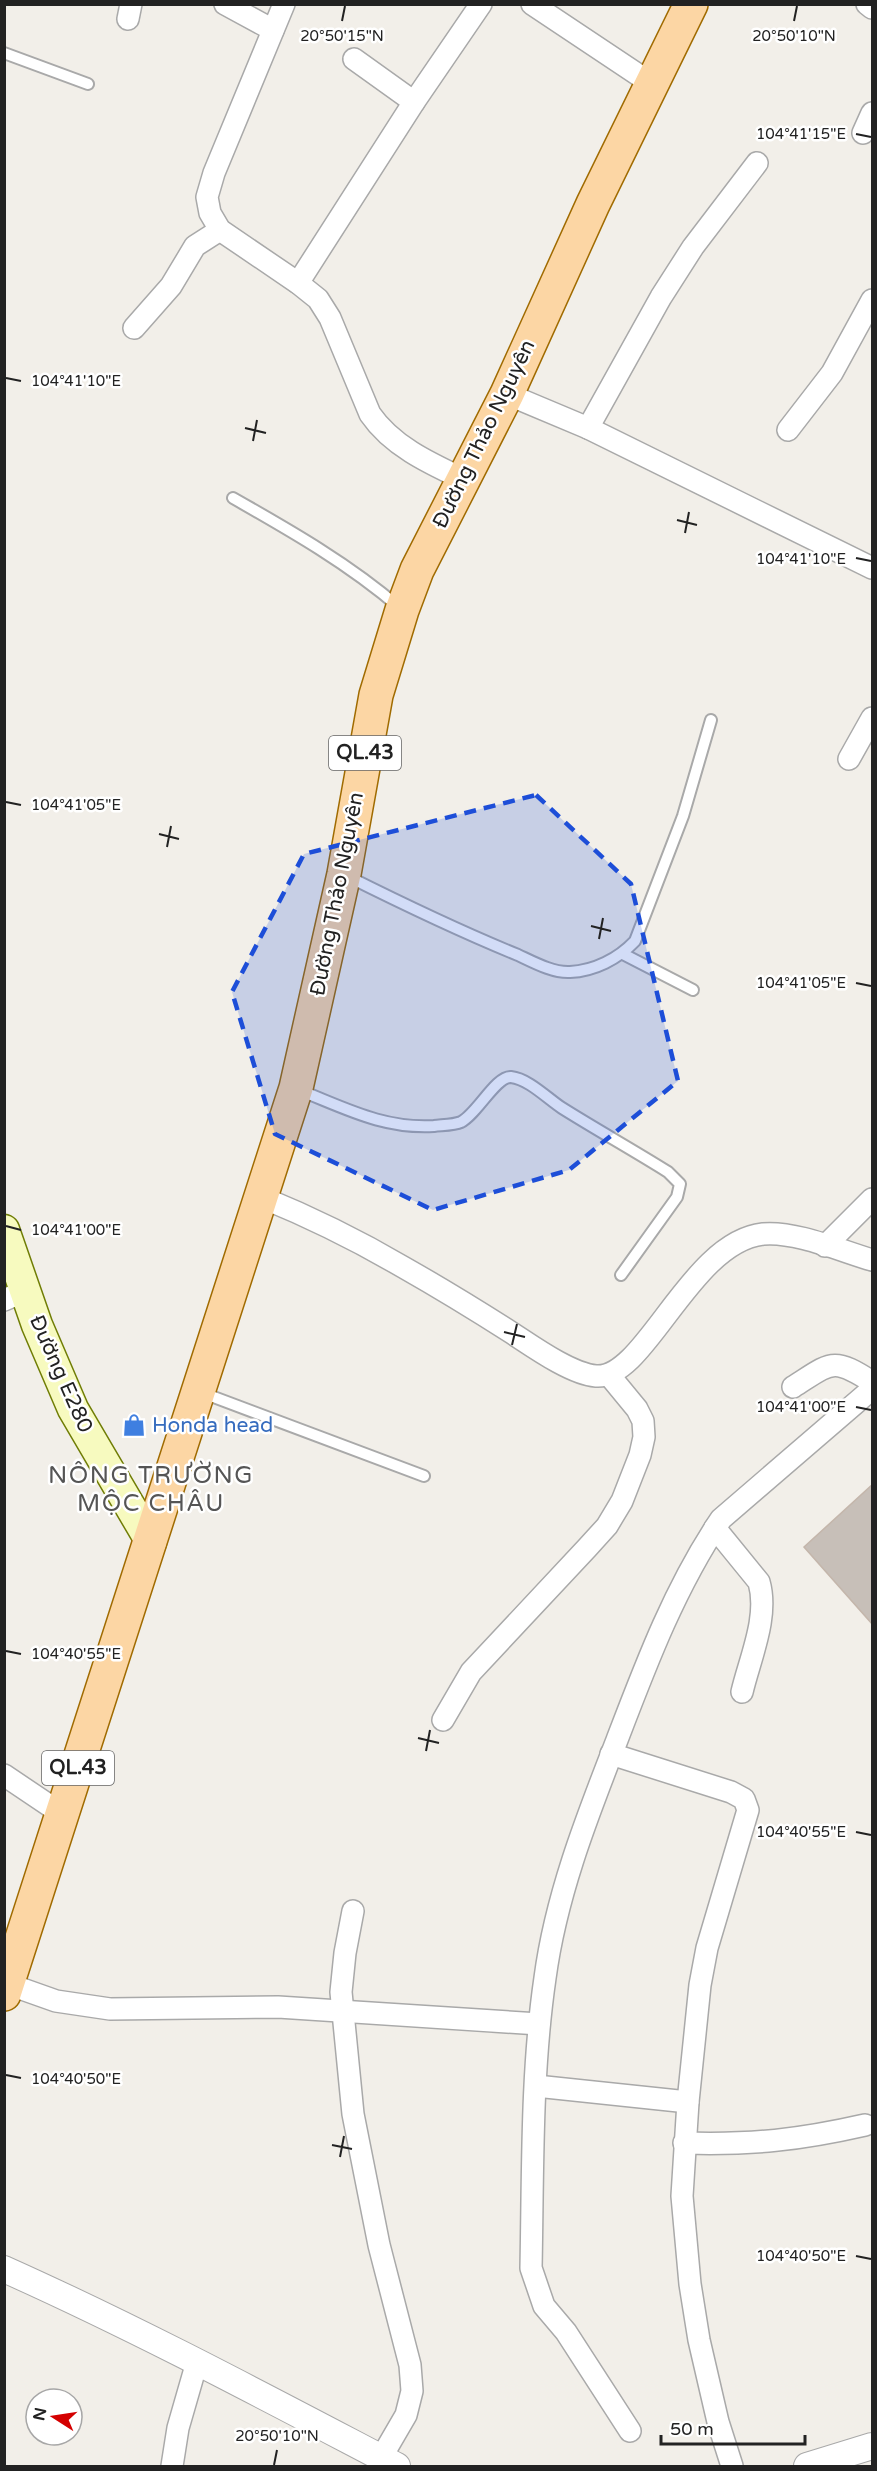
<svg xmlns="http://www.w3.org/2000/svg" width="877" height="2471" font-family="'Varela Round',sans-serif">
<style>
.building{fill:#c7bfb8;stroke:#c4b6ab;stroke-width:1.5}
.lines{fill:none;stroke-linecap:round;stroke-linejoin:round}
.service-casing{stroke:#a9a9a9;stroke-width:14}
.minor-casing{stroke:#a9a9a9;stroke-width:24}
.tertiary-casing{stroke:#a9a9a9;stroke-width:28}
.secondary-casing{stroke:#707d05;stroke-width:33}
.primary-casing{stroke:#a06b00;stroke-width:36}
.service{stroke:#fff;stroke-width:10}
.minor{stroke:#fff;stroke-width:21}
.tertiary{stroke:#fff;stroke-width:26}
.secondary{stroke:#f7fabf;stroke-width:30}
.primary{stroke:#fcd6a4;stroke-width:33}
.marked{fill:#1d4ed8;fill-opacity:0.2;stroke:#1d4ed8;stroke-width:4.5;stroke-dasharray:12 8;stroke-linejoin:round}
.ticks{fill:none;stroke:#222;stroke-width:2}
.labels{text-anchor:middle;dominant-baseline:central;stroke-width:5;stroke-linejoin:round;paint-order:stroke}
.shield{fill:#fff;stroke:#646464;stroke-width:1.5}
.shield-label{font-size:20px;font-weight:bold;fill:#222}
.street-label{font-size:21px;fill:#222;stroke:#fff}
.shop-label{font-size:21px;fill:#366cbe;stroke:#fff;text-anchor:start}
.quarter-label{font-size:24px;letter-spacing:1.5px;fill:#555;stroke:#fff}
.ticks-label{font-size:15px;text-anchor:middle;fill:#222;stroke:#fff;stroke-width:5;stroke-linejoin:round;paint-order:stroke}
</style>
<rect width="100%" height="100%" fill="#f2efe9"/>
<!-- building -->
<polygon class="building" points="873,1484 873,1625 804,1547"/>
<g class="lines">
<!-- service casing -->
<g class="service-casing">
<g id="service">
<polyline points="4,53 88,84"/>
<path d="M 233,498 C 291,531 349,564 400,608"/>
<path d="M 347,876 C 403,904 459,931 518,955 C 533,962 553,973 570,972 C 594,971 618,959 635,941 L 683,816 L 711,720"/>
<polyline points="623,954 693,990"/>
<path d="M 299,1090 C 345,1108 383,1129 434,1126 C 442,1125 454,1125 461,1122 C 477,1114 496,1076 511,1077 C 529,1079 548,1099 562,1108 C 597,1130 633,1150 668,1172 L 680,1184 L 677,1197 L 621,1275"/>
<polyline points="203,1393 424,1476"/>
</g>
</g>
<!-- minor casing -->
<g class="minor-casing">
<g id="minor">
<polyline points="225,4 273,30"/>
<path d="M 284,4 L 214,173 L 207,197 L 210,213 L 220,230 L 298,283 L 318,299 L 330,318 L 370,414 C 392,446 429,463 463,479"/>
<polyline points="532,4 652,84"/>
<polyline points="867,4 872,8"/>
<polyline points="128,19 131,4"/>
<polyline points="354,59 414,102"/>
<polyline points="863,133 872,113"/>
<polyline points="298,283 414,102 481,4"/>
<polyline points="134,328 171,286 195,246 220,230"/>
<polyline points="507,394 588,428 872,568"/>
<polyline points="588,428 661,297 693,247 757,163"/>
<polyline points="788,430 832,373 872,300"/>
<polyline points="849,759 872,718"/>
<path d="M 261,1197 C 310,1217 357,1240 403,1267 C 440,1288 476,1310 512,1333 C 532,1346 571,1374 596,1376 C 645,1380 690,1242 763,1234 C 796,1231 841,1251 872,1260"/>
<polyline points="825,1246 872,1199"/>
<polyline points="4,1300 25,1291"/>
<path d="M 793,1387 C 831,1363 832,1356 872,1382"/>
<path d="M 715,1528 L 759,1582 C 769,1617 750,1658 742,1692"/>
<polyline points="443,1720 471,1672 587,1548 607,1526 622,1501 640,1455 644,1437 643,1421 637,1409 609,1375"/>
<polyline points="611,1754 731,1792 744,1799 748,1810 707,1948 700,1985 688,2102 682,2196 690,2284 699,2340 718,2422 732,2466"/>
<polyline points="4,1775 62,1814"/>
<polyline points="353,1911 345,1953 341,1992 353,2114 379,2245 410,2365 412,2391 406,2415 381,2458"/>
<polyline points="8,1984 56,2001 110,2009 278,2007 539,2024"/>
<polyline points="536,2086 688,2102"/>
<path d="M 684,2143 C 752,2145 799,2140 865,2125"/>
<path d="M 630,2431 L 566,2332 L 544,2306 L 531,2268 C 533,2172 531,2074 545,1978 C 556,1895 587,1817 617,1740 C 646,1664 675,1587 721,1519 L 872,1389"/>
<polyline points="172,2466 178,2428 197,2362"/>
</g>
</g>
<!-- tertiary casing -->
<g class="tertiary-casing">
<g id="tertiary">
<path d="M 4,2269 C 138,2329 267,2398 397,2466"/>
<polyline points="807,2466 872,2446"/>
</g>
</g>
<!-- secondary casing -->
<g class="secondary-casing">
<polyline id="secondary" points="4,1230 37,1325 73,1409 151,1542"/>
</g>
<!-- primary casing -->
<g class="primary-casing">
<polyline id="primary" points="4,1994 296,1088 344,874 376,695 402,610 417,570 507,394 593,204 691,4"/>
</g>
<!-- service -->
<use href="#service" class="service"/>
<!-- minor -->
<use href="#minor" class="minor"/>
<!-- tertiary -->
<use href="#tertiary" class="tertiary"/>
<!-- secondary -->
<use href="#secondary" class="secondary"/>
<!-- primary -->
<use href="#primary" class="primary"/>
</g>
<!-- marked area -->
<path class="marked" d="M 536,795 L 631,884 L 678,1081 L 569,1170 L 433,1210 L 275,1134 L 232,992 L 304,854 Z"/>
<!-- ticks -->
<path class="ticks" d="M 342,21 L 345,6M 794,21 L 797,6M 856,134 L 871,137M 6,378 L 21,381M 245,428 L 266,433M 253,441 L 257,420M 677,520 L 697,525M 685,533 L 689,512M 856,558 L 871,561M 6,802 L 21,805M 159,834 L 179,839M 167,847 L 171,826M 591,926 L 611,931M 599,939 L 603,918M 856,983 L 871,986M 6,1226 L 21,1230M 504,1332 L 525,1337M 512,1345 L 517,1324M 856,1407 L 871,1410M 6,1651 L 21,1654M 418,1738 L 439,1743M 426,1751 L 430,1730M 856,1832 L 871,1835M 6,2075 L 21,2078M 332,2145 L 352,2149M 340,2157 L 344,2136M 856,2256 L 871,2259M 274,2465 L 277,2450"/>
<!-- icons -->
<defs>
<g id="shop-bare" transform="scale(1.8)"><path d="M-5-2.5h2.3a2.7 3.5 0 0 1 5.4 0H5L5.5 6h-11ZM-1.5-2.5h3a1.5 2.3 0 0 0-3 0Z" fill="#3f7fe0" stroke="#fff" stroke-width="2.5" paint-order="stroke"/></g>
</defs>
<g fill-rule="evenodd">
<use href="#shop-bare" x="134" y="1425"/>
</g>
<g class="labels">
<!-- shield labels -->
<g class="shield">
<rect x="329" y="736" width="72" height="34" rx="4.5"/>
<rect x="42" y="1751" width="72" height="34" rx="4.5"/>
</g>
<g class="shield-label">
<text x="365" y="753">QL.43</text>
<text x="78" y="1768">QL.43</text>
</g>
<!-- street labels -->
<g class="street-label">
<text transform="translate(484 434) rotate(-64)">Đường Thảo Nguyên</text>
<text transform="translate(337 894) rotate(-79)">Đường Thảo Nguyên</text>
<text transform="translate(61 1374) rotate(66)">Đường E280</text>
</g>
<!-- shop labels -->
<g class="shop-label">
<text x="152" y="1425">Honda head</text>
</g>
<!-- quarter labels -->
<g class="quarter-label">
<text x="151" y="1475">NÔNG TRƯỜNG<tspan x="151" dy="28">MỘC CHÂU</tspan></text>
</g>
</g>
<g class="ticks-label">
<text x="342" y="41">20°50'15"N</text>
<text x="794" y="41">20°50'10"N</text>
<text x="801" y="139">104°41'15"E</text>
<text x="76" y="386">104°41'10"E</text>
<text x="801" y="564">104°41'10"E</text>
<text x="76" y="810">104°41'05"E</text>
<text x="801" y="988">104°41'05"E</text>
<text x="76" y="1235">104°41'00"E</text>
<text x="801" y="1412">104°41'00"E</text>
<text x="76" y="1659">104°40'55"E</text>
<text x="801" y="1837">104°40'55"E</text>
<text x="76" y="2084">104°40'50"E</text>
<text x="801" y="2261">104°40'50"E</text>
<text x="277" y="2441">20°50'10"N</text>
</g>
<!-- border -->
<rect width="877" height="2471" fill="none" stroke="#222222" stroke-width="12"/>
<!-- north arrow -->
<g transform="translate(54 2417) rotate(282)"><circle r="28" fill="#ffffff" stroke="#a7a7a7" stroke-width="1.5"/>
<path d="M0-4.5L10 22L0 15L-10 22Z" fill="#d40000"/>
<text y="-9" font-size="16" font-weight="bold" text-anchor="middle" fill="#222222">N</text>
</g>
<!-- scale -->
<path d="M661 2435v9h144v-9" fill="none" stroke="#222222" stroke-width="3"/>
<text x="670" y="2435" font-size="18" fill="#222222" stroke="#ffffff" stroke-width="4.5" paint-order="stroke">50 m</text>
</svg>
